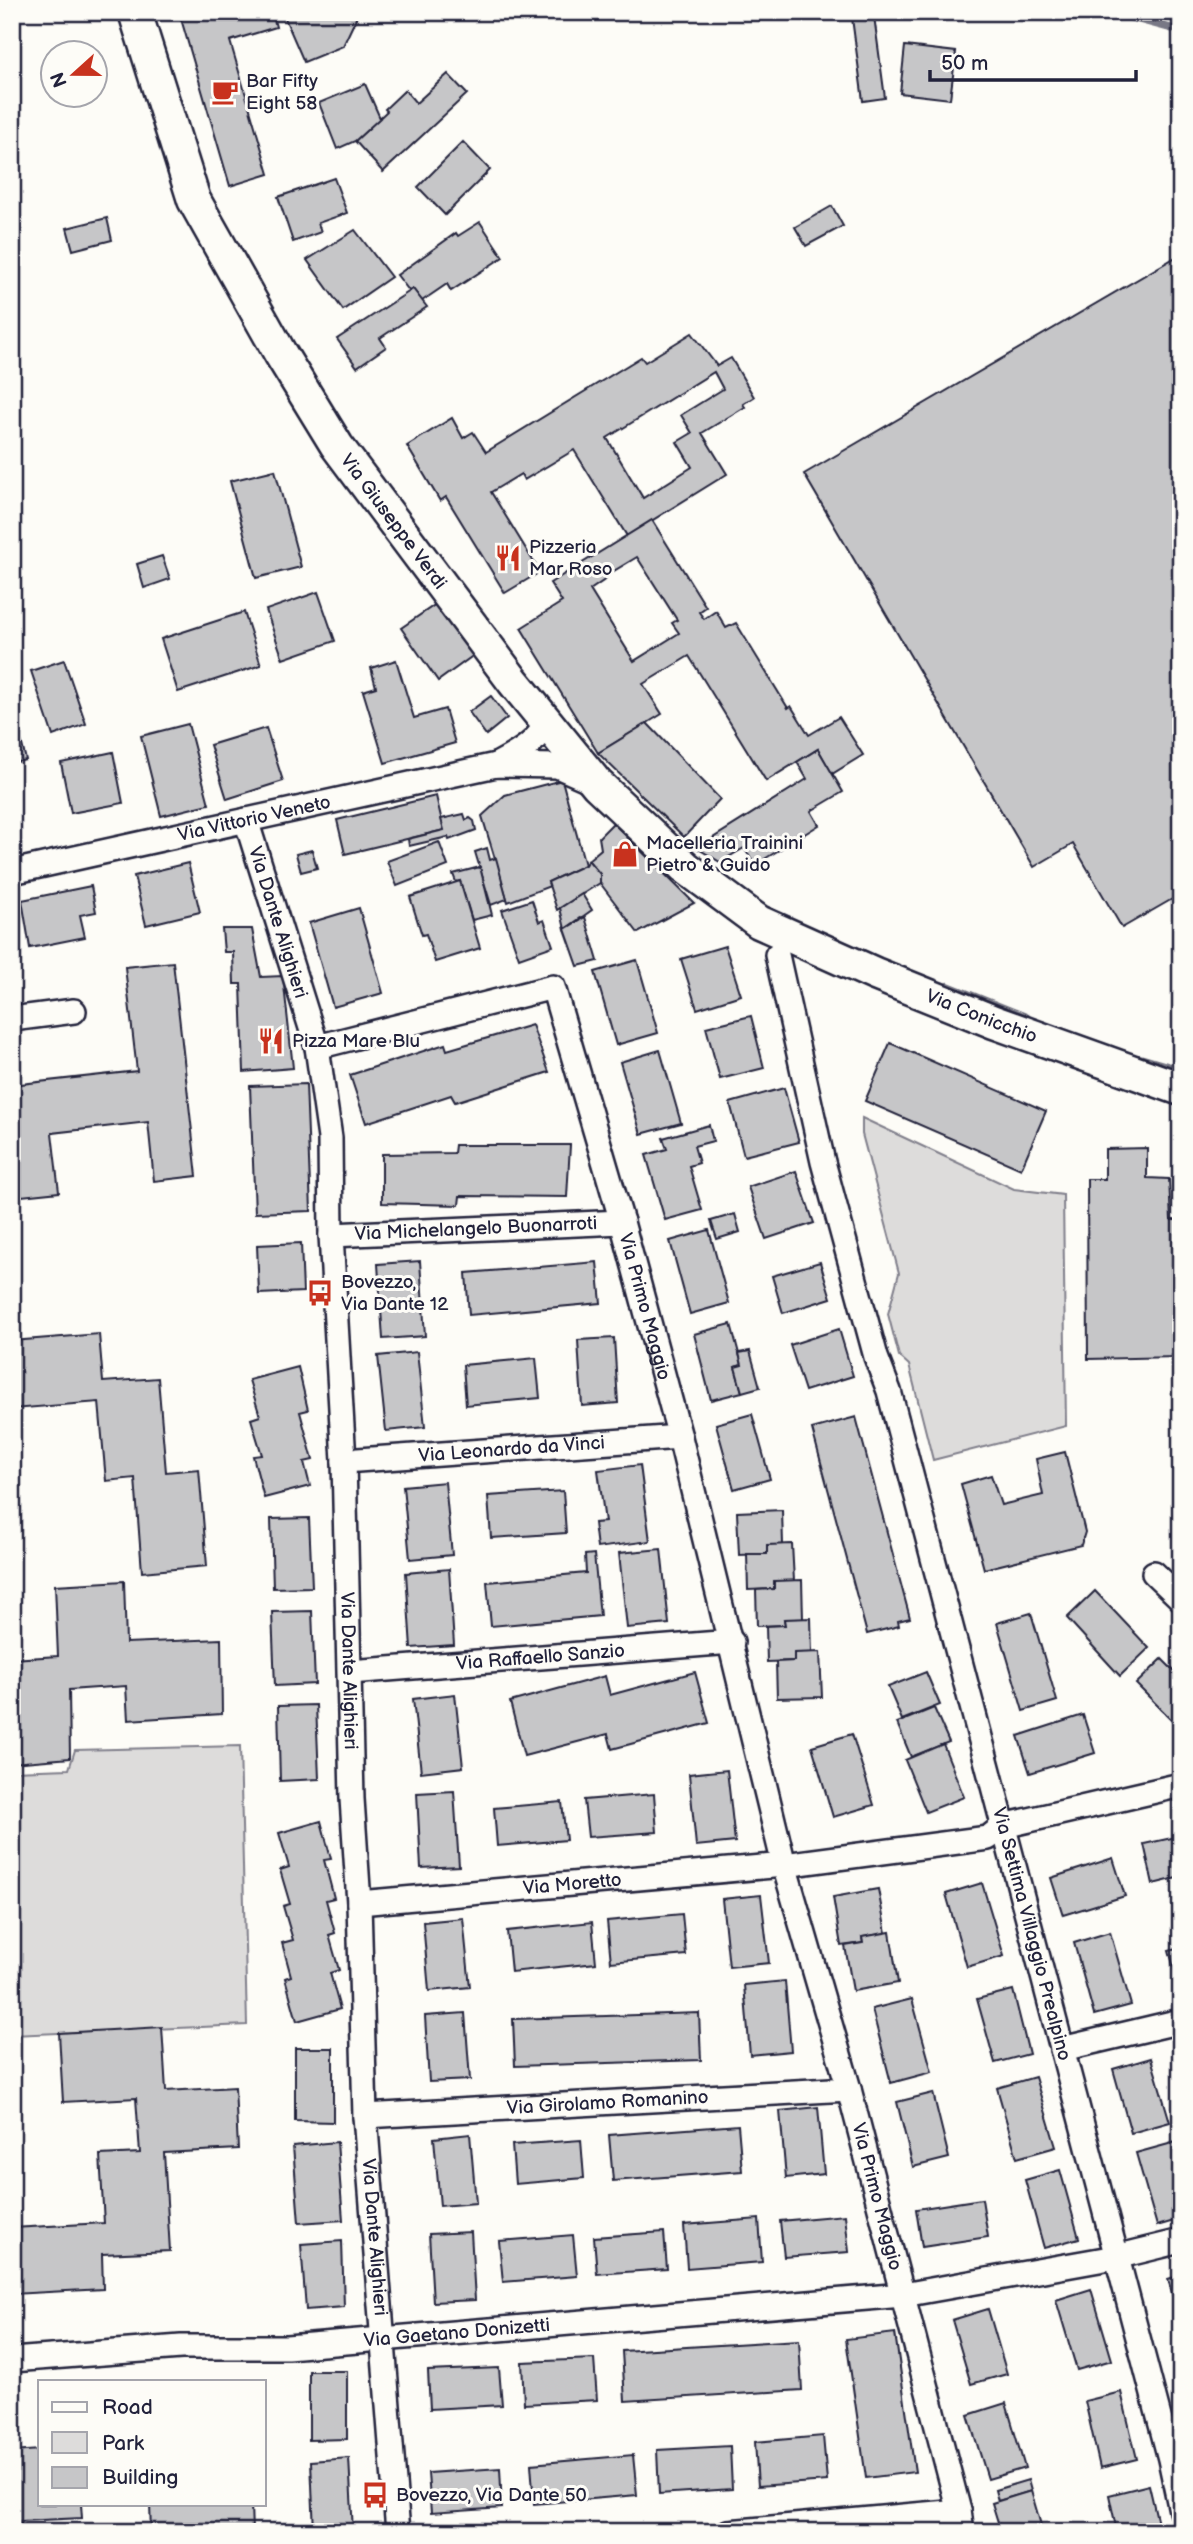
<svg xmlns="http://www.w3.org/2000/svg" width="1193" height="2544" font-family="'Balsamiq Sans',sans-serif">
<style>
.green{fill:#dddcdb;stroke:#807f8b;stroke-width:2}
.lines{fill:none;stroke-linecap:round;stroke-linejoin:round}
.stream{stroke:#787885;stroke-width:8}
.building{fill:#c6c6c8;stroke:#22223b;stroke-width:2;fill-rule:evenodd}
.minor-casing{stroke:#22223b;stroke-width:28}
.secondary-casing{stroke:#22223b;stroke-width:37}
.minor{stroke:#fdfcf7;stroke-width:23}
.secondary{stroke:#fdfcf7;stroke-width:32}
.labels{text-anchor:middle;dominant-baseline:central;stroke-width:6;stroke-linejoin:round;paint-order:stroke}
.poi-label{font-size:19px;fill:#22223b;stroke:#fdfcf7;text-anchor:start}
.street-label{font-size:19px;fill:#22223b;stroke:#fdfcf7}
</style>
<rect width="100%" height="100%" fill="#fdfcf7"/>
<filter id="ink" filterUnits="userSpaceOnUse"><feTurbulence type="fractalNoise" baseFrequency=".0143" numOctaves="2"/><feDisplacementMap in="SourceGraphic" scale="14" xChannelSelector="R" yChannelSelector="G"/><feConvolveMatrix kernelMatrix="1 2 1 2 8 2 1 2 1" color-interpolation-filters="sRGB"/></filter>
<g filter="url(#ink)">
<!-- green -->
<g class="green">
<polygon points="862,1118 1014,1189 1063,1195 1066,1426 933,1460 909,1365 899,1356 888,1314 899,1273 862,1134"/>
<polygon points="240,1746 247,2025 12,2035 12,1771 69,1769 75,1750"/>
</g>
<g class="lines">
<!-- stream -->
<g class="stream">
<polyline points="1110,12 1181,31"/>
<polyline points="948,986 1026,1017"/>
<polyline points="1140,1058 1181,1070"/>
</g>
</g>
<!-- building -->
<g class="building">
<polygon points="179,12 272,12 276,27 230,41 269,174 230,186"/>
<polygon points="298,12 359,12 343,46 304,62 284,16"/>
<polygon points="874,16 885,98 863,101 852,18"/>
<polygon points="905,46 956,52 950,99 900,93"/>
<polygon points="448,74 467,94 383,172 355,141 387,111 385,109 405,90 416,103"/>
<polygon points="365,84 380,118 355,141 337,149 319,103"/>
<polygon points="463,142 490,170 445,215 418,187"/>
<polygon points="334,178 347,213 318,223 321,232 293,242 278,197"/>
<polygon points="832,206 843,226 806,246 795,227"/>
<polygon points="107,218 112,240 73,250 67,228"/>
<polygon points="480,222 503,257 451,291 447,284 422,301 413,289 410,292 397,275 456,233 458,236"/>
<polygon points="355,230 391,277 343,310 307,260"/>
<polygon points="1181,254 1181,894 1122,928 1073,844 1034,867 804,474"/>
<polygon points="413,289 427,307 380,338 386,347 357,367 337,339"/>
<path d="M 692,333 L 717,366 L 731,358 L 754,397 L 743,404 L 745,407 L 702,433 L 727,474 L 627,536 L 574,450 L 524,480 L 521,474 L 491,492 L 540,572 L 505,593 L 446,497 L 440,501 L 407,446 L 452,418 L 463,438 L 473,432 L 486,452 L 641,357 L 645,362 ZM 714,372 L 723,389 L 681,415 L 692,433 L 677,442 L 692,467 L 643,498 L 607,438 Z"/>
<polygon points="275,470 301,567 256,578 230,481"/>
<path d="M 652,520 L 706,607 L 699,612 L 704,619 L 716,611 L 726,628 L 736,623 L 788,708 L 791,706 L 809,735 L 839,717 L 863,755 L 832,774 L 818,749 L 766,781 L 689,656 L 643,684 L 662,714 L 598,753 L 521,628 L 562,602 L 550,583 ZM 637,557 L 677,620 L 672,623 L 679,633 L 634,661 L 590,590 L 606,579 L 604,577 Z"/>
<polygon points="162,556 170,579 144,588 137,564"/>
<polygon points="318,592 335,641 283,659 266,610"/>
<polygon points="442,600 478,652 438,681 401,628"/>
<polygon points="244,612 261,665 178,692 161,639"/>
<polygon points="64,660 86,724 53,736 31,671"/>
<polygon points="396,660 414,718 445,709 455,743 385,763 363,691 376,687 371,668"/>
<polygon points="491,696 507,718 486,735 469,712"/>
<polygon points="12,706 26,760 12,763"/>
<polygon points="647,723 720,799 684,837 598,753"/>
<polygon points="188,724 209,804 161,816 141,736"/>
<polygon points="266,728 283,781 227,799 210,745"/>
<polygon points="818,749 843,792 811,811 819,825 755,865 744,848 720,862 697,848 807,779 797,762"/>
<polygon points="113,752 123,803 71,813 61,763"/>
<polygon points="562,780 585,865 548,882 550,886 508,902 482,816 505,795"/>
<polygon points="436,796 444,830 345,854 337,820"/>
<polygon points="464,814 466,820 470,818 474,821 476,830 449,840 448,837 409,846 408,839 444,830 441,819"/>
<polygon points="613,823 694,903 638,933 600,883 600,874 588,860 601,849 599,837"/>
<polygon points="439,842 448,866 397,886 387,861"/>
<polygon points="487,848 490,860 496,858 507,899 491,905 475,852"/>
<polygon points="312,850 317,868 301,872 296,854"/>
<polygon points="588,860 600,874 600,883 557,910 548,882 585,865"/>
<polygon points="188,863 200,912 146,925 134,876"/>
<polygon points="480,867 492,915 472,920 460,881 456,882 453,874"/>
<polygon points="460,881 480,948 435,962 426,934 422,935 410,897"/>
<polygon points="91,886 96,912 80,915 85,937 30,948 22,900"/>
<polygon points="582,894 592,910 565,929 560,908"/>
<polygon points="532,900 539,922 544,920 553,946 519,958 502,910"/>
<polygon points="359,908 383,993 333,1007 309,923"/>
<polygon points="585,917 598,961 578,966 565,929"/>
<polygon points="222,929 252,929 261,977 283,976 293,1068 244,1072 241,984 234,984 233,952 224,952"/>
<polygon points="725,946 741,995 697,1009 681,959"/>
<polygon points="637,960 658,1033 616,1045 595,972"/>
<polygon points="173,962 197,1176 154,1181 148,1122 52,1133 59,1192 12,1197 12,1085 137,1071 125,967"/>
<polygon points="751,1016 764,1068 720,1079 706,1027"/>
<polygon points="532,1025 549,1072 455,1102 451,1095 366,1123 350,1075 445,1044 447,1050"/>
<polygon points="890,1043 1046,1111 1021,1169 865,1101"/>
<polygon points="660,1050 681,1123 641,1134 620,1062"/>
<polygon points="306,1084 311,1211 255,1213 250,1086"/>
<polygon points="784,1088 799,1142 744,1156 730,1103"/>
<polygon points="709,1125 713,1141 694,1146 699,1163 689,1166 702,1210 665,1220 646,1155 667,1149 663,1138"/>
<polygon points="455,1145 570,1145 567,1197 460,1196 459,1205 382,1203 382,1154 454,1153"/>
<polygon points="1147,1148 1147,1178 1169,1179 1171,1220 1181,1220 1181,1495 1177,1357 1088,1359 1087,1179 1105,1179 1105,1149"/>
<polygon points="796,1171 814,1223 766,1239 748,1187"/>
<polygon points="735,1214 740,1232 717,1239 711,1221"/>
<polygon points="709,1230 729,1303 690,1314 670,1241"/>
<polygon points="301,1243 303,1292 259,1294 257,1245"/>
<polygon points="420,1261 425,1336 383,1339 378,1264"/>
<polygon points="597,1262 601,1303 469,1315 466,1273"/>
<polygon points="820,1262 831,1298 783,1313 772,1276"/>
<polygon points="731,1324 742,1365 735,1367 742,1392 711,1400 694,1334"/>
<polygon points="839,1329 853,1376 805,1391 790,1345"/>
<polygon points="99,1334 103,1382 158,1378 166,1472 199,1469 207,1566 142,1572 135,1478 106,1481 99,1402 12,1409 12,1341"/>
<polygon points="614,1338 618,1403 582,1406 578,1340"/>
<polygon points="750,1351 760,1387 742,1392 735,1367 742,1365 739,1353"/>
<polygon points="417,1352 425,1427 386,1431 378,1356"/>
<polygon points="536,1358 540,1398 466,1405 463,1365"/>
<polygon points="298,1367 308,1410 300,1412 313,1460 304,1462 310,1486 264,1498 253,1456 262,1455 251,1419 260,1416 249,1380"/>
<polygon points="752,1414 770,1479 734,1489 716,1424"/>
<polygon points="856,1417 910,1618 898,1621 899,1626 867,1634 812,1429"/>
<polygon points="1065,1452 1085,1532 1081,1545 984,1569 961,1484 991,1475 1001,1505 1043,1495 1036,1459"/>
<polygon points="640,1465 650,1541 597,1548 594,1523 605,1522 598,1470"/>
<polygon points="445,1482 452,1555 410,1559 403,1486"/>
<polygon points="563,1491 566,1533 491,1538 488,1496"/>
<polygon points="782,1510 783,1545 767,1545 767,1554 739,1555 737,1512"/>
<polygon points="309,1518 312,1587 273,1588 271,1519"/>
<polygon points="792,1544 794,1581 774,1581 774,1589 748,1590 747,1554 767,1554 767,1545"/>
<polygon points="661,1549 669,1624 627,1628 619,1553"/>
<polygon points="594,1554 600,1616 491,1626 487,1582 586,1573 585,1555"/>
<polygon points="449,1569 454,1645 411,1648 406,1573"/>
<polygon points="802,1580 803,1619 784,1619 785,1625 757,1626 756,1590 774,1589 774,1581"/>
<polygon points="124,1581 126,1643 221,1639 222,1714 128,1720 126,1686 69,1690 70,1758 12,1763 12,1659 58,1656 55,1585"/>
<polygon points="1095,1591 1149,1648 1120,1676 1067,1618"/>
<polygon points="312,1611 315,1684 275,1686 272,1612"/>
<polygon points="1031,1613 1057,1701 1023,1711 997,1623"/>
<polygon points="811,1618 812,1653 794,1653 794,1661 767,1662 766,1626 785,1625 784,1619"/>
<polygon points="820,1652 822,1697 777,1698 776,1662 794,1661 794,1653"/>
<polygon points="1162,1659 1181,1678 1181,1729 1136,1684"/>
<polygon points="695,1672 709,1723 612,1749 608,1734 524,1756 510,1702 605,1676 610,1695"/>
<polygon points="926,1672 940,1705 902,1720 888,1687"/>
<polygon points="455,1694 463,1767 421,1772 413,1699"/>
<polygon points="316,1705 319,1779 280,1781 278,1706"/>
<polygon points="934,1708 949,1742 911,1757 897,1723"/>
<polygon points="1083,1715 1095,1753 1030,1773 1018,1736"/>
<polygon points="852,1734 874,1805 833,1817 812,1746"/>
<polygon points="943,1744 964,1797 926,1812 905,1760"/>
<polygon points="727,1770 735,1842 696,1846 689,1774"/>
<polygon points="454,1791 459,1866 421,1868 417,1793"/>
<polygon points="654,1794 657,1832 588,1837 584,1800"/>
<polygon points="562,1802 566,1840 497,1846 494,1808"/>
<polygon points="321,1821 331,1859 324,1860 334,1898 326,1900 335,1933 329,1935 339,1970 330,1973 340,2009 297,2021 285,1978 291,1976 282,1943 293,1940 283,1906 290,1904 280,1870 289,1867 279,1833"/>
<polygon points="1181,1836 1181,1877 1153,1884 1144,1844"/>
<polygon points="1113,1858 1125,1896 1063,1915 1051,1878"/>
<polygon points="982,1883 1004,1956 967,1967 946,1894"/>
<polygon points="878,1889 886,1933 862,1937 863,1943 841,1946 833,1897"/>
<polygon points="761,1895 769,1963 729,1967 722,1899"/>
<polygon points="682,1914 686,1955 611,1962 607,1921"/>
<polygon points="463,1918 470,1987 429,1991 423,1922"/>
<polygon points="592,1922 596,1963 511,1972 507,1931"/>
<polygon points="890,1932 898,1983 853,1991 845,1946 863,1943 862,1937"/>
<polygon points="1110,1932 1131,2005 1094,2015 1074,1943"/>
<polygon points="1181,1947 1181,1990 1180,1990 1169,1950"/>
<polygon points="785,1981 791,2051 750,2055 744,1985"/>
<polygon points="1013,1990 1029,2054 995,2063 977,1999"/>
<polygon points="912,1999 932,2072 891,2083 872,2009"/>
<polygon points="465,2013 470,2080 429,2082 425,2016"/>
<polygon points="699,2013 701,2060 515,2066 513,2019"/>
<polygon points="162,2027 166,2091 235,2087 238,2149 164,2153 170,2251 102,2254 103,2289 12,2294 12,2228 104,2223 100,2155 140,2153 136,2098 63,2102 59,2033"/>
<polygon points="295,2048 333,2048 333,2122 295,2121"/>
<polygon points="1151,2058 1170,2122 1131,2133 1113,2069"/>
<polygon points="1035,2077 1056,2147 1017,2158 997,2088"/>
<polygon points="933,2093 949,2158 913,2167 897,2102"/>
<polygon points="818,2107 824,2174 786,2178 780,2111"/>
<polygon points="738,2125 742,2171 613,2181 609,2135"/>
<polygon points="470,2134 476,2203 440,2206 434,2138"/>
<polygon points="581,2140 584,2178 515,2184 512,2145"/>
<polygon points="337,2142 343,2220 299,2223 293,2146"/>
<polygon points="1176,2142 1181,2158 1181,2219 1157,2226 1136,2153"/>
<polygon points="1060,2170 1079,2238 1044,2248 1025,2180"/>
<polygon points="982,2199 988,2237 922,2247 916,2209"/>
<polygon points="845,2215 849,2252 784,2257 780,2221"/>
<polygon points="759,2219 762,2262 687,2268 684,2225"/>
<polygon points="471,2232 475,2300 433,2302 429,2234"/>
<polygon points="664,2232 667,2269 597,2274 594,2237"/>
<polygon points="573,2235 577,2276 503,2282 499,2241"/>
<polygon points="342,2241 344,2307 306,2310 301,2244"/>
<polygon points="1181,2275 1181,2325 1168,2279"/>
<polygon points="1091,2289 1112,2360 1077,2370 1056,2300"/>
<polygon points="988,2309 1007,2374 971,2384 952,2320"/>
<polygon points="895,2333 915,2472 866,2478 846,2339"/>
<polygon points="799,2340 802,2390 625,2401 622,2351"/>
<polygon points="594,2359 597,2400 524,2404 522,2362"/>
<polygon points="499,2368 502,2405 430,2409 428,2371"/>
<polygon points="309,2371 347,2371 347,2439 309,2440"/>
<polygon points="1121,2392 1137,2459 1100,2468 1085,2401"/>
<polygon points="1006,2403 1025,2468 988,2479 968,2415"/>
<polygon points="823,2436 827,2481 758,2486 755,2442"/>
<polygon points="730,2446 732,2489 659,2494 657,2450"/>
<polygon points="40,2450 40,2504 81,2504 82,2518 21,2521 21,2532 12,2532 12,2452"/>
<polygon points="633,2455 637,2495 534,2504 531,2464"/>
<polygon points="349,2458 353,2532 314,2532 311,2461"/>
<polygon points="500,2468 502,2508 431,2513 428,2473"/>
<polygon points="1028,2480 1031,2491 998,2501 995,2490"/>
<polygon points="1149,2485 1160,2532 1117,2532 1109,2495"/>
<polygon points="1031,2491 1043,2532 1001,2532 992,2503"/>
<polygon points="150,2504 251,2504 252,2532 151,2532"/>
</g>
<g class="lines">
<!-- minor casing -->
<g class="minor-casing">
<g id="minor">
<path d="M 496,765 C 516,754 537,744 546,722"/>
<path id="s1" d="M 246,820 L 317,1047 L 330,1138 L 331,1235 L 344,1461 L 352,1799 L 359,1903 L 365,2116 L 398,2532"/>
<path id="s2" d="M 12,872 L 496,765 L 557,766 L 591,781"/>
<path id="s3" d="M 777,955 L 823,1162 L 876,1357 L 889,1391 L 1170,2459 L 1181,2511"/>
<polyline points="12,1019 74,1011"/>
<path id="s4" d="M 317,1047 L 553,987 L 622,1222 L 680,1437 L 784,1865 L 849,2089 L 959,2511 L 962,2532"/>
<path id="s5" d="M 331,1235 L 622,1222"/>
<path id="s6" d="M 344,1461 L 680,1437"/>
<polyline points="1154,1573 1181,1599"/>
<path id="s7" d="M 350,1672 L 732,1642"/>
<path id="s8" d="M 359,1903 L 784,1865 L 988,1838 L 1003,1826 L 1181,1785"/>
<polyline points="1062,2049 1181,2021"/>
<path id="s9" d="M 365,2116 L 849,2089"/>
<path id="s10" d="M 12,2360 L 181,2347 L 287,2347 L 903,2295 L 1116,2257 L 1181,2241"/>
<polyline points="728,2532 959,2511"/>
</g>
</g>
<!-- secondary casing -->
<g class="secondary-casing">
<g id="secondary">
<path id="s11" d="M 135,12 L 194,200 L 280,353 L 337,446 L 513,681 L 597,784 L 685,867 L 759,922 L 875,974 L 994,1022 L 1181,1089"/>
</g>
</g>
<!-- minor -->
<use href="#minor" class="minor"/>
<!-- secondary -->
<use href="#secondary" class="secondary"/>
</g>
</g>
<!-- icons -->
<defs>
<g id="cafe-bare" transform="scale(2.1)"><path d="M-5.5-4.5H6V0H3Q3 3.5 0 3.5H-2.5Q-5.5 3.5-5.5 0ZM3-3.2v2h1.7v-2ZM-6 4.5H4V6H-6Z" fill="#c8321e" stroke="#fdfcf7" stroke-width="2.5" paint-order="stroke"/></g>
<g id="restaurant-bare" transform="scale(2.1)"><path d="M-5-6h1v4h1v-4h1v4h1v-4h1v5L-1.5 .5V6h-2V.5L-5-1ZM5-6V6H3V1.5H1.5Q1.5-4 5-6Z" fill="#c8321e" stroke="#fdfcf7" stroke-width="2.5" paint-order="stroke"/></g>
<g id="shop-bare" transform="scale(2.1)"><path d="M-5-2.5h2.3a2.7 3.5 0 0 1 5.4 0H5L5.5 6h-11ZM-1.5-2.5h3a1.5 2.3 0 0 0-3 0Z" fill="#c8321e" stroke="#fdfcf7" stroke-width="2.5" paint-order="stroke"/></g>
<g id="bus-bare" transform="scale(2.1)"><path d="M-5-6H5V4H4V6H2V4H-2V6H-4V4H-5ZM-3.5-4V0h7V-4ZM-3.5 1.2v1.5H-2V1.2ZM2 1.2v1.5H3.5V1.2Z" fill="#c8321e" stroke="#fdfcf7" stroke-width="2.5" paint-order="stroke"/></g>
</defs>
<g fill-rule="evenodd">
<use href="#cafe-bare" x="225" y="92"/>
<use href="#restaurant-bare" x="508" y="558"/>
<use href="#shop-bare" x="625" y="854"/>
<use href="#restaurant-bare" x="271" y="1041"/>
<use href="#bus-bare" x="320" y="1293"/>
<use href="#bus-bare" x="375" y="2495"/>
</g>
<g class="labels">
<!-- poi labels -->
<g class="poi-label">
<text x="246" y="81">Bar Fifty<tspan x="246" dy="22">Eight 58</tspan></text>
<text x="529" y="547">Pizzeria<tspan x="529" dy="22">Mar Roso</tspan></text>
<text x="646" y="843">Macelleria Trainini<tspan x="646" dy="22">Pietro &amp; Guido</tspan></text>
<text x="292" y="1041">Pizza Mare Blu</text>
<text x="341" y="1282">Bovezzo,<tspan x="341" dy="22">Via Dante 12</tspan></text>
<text x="396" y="2495">Bovezzo, Via Dante 50</text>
</g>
<!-- street labels -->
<g class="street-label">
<text stroke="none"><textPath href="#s11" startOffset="576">Via Giuseppe Verdi</textPath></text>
<text stroke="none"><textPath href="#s2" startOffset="248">Via Vittorio Veneto</textPath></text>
<text stroke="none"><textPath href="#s1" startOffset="107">Via Dante Alighieri</textPath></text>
<text stroke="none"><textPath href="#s11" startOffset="1363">Via Conicchio</textPath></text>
<text stroke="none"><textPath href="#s5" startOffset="145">Via Michelangelo Buonarroti</textPath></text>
<text stroke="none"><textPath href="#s4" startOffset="576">Via Primo Maggio</textPath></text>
<text stroke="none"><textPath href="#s6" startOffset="168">Via Leonardo da Vinci</textPath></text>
<text stroke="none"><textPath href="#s7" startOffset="191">Via Raffaello Sanzio</textPath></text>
<text stroke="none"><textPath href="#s1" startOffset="863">Via Dante Alighieri</textPath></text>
<text stroke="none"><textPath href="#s8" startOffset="214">Via Moretto</textPath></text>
<text stroke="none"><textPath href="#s3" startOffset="1012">Via Settima Villaggio Prealpino</textPath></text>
<text stroke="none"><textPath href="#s9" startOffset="243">Via Girolamo Romanino</textPath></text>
<text stroke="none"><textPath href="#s4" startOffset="1496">Via Primo Maggio</textPath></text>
<text stroke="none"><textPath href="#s1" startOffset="1430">Via Dante Alighieri</textPath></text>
<text stroke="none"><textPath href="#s10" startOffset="446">Via Gaetano Donizetti</textPath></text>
</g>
</g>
<!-- margin -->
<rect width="1193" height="2544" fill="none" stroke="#fdfcf7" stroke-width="42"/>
<rect x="21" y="21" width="1151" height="2502" fill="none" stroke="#22223b" stroke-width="2.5" filter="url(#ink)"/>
<!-- legend -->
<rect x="38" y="2380" width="228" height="126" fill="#fdfcf7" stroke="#a5a5ac" stroke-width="2"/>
<rect x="52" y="2402" width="35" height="10" fill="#fdfcf7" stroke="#a5a5ac" stroke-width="2"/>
<text x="102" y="2414" font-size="21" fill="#22223b">Road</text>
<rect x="52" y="2432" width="35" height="21" fill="#dddcdb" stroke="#a5a5ac" stroke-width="2"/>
<text x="102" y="2450" font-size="21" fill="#22223b">Park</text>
<rect x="52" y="2467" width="35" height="21" fill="#c6c6c8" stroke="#a5a5ac" stroke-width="2"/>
<text x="102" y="2484" font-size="21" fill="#22223b">Building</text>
<!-- north arrow -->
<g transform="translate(74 74) rotate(249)"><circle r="33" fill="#fdfcf7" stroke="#a5a5ac" stroke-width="2"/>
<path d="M0-5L12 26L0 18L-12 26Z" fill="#c8321e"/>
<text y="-10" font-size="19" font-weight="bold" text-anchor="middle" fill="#22223b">N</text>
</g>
<!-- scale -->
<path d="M930 70v10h206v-10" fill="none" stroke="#22223b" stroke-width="3.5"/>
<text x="941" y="70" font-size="21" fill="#22223b" stroke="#fdfcf7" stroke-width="5" paint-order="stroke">50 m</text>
</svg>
